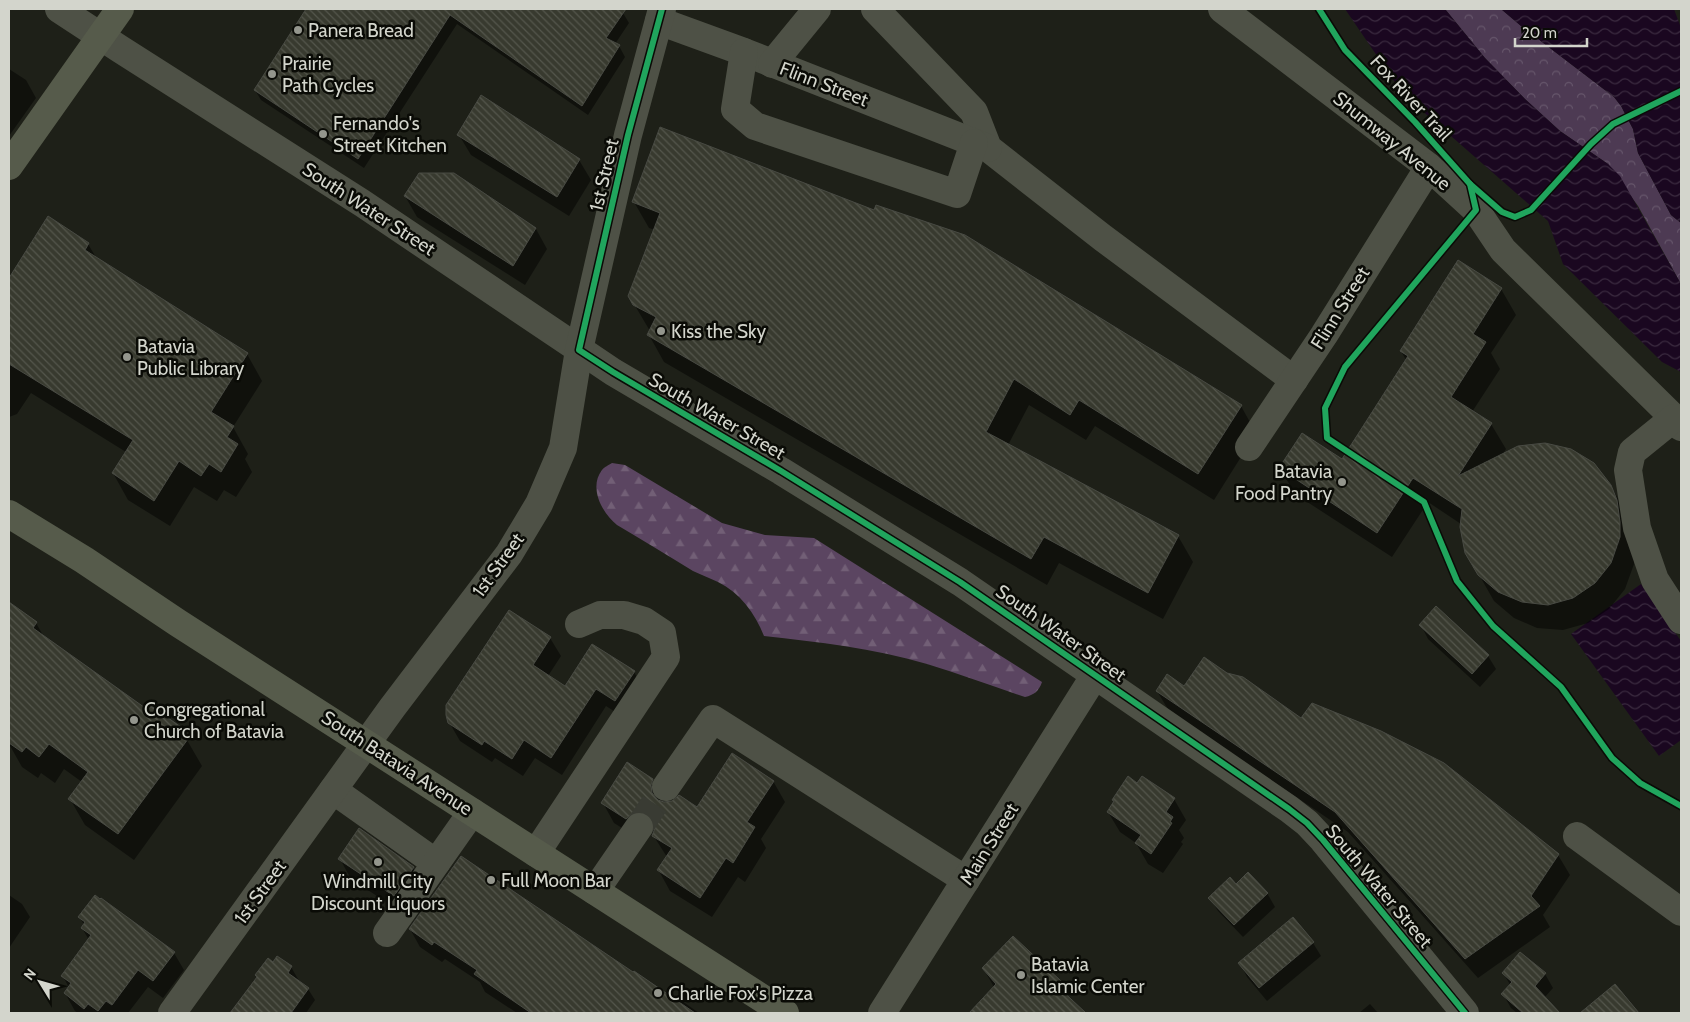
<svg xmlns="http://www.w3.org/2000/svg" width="1690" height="1022" font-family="Cabin,sans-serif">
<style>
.forest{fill:url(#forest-firs)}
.park{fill:url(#park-crowns)}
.water{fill:url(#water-waves)}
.shadow{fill:#0007}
.building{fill:url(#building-back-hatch);stroke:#484a43}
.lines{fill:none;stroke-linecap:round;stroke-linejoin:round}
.minor-tunnel{stroke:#393b33;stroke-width:28;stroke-dasharray:28 14;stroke-linecap:butt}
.minor{stroke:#4e5146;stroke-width:28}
.major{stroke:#565b4b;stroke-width:28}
.cycleway-casing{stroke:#0a0b06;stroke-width:9}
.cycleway{stroke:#20a55d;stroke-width:6}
.poi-dot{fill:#94968d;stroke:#0a0b06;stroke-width:2}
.labels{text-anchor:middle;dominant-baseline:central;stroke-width:5;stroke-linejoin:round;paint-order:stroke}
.poi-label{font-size:19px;fill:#d3d5cc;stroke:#0a0b06;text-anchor:start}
.street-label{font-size:19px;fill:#d3d5cc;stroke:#0a0b06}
</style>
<defs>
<pattern id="forest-firs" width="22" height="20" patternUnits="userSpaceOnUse" patternTransform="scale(1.25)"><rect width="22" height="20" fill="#5b4561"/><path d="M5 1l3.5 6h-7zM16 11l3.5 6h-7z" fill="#725f76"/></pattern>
<pattern id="park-crowns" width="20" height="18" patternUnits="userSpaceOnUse" patternTransform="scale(1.25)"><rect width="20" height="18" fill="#4d3a53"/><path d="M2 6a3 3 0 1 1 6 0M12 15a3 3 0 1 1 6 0" fill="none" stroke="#66566b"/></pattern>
<pattern id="water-waves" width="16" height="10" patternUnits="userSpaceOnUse" patternTransform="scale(1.25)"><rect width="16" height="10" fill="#1a0720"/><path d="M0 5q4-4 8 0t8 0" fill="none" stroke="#3a2a3f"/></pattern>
<pattern id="building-back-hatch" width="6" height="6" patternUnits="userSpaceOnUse" patternTransform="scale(1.25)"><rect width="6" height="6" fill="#383a2f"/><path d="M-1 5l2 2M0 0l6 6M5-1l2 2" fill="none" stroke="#54564c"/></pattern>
</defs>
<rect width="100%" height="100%" fill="#1e2018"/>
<!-- forest -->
<path class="forest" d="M 612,463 L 625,465 L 722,523 L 765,535 L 814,538 L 1042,682 C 1039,691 1034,695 1025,697 C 992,686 960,674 927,664 C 873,648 818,642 764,636 C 755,613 740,593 718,582 C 710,578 701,575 693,571 C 668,556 643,540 617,525 C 603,514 588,488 602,470 C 604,467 609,465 612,463 Z"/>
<!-- park -->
<polygon class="park" points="1445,9 1501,9 1521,26 1614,97 1621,106 1633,129 1638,153 1671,215 1681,223 1681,284 1638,206 1608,164 1560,131 1525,99 1485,58"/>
<!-- water -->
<g class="water">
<polygon points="1345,9 1445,9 1485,58 1525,99 1560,131 1608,164 1620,176 1681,284 1681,372 1662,362 1563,264 1548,221 1403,94"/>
<polygon points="1501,9 1674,9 1681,28 1681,223 1671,215 1638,153 1633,129 1621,106 1614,97 1521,26"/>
<polygon points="1641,584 1681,641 1681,740 1659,756 1571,634"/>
</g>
<!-- shadow -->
<g class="shadow">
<polygon points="308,9 616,9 623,13 629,23 615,44 619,46 625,57 588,115 457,24 364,168 261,100 255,90"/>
<polygon points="9,69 26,80 36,98 9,136"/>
<polygon points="482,97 579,160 591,180 569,216 471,155 459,135"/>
<polygon points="453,174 536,229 547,249 525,285 417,217 405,196"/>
<polygon points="634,202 1241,406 1256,433 1214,500 1095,426 1086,440 1029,405 1008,445 1178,536 1193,562 1163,619 1059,563 1047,585 664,362 649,335 650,331 634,304 655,230 649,228"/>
<polygon points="48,218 88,244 97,259 247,354 262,381 233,427 248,454 245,459 252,472 236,497 224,490 217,501 194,487 170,526 128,500 113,473 126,452 31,393 17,414 9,417 9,280"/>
<polygon points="1501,289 1516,315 1491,353 1500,369 1472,412 1491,424 1506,449 1502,456 1610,485 1626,512 1634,549 1634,564 1625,589 1609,609 1588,623 1563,630 1537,628 1514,618 1494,601 1466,552 1461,524 1428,502 1392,557 1295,494 1280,468 1342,460 1406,360 1401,351"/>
<polygon points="9,604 36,623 44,637 148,712 180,728 202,766 134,860 85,825 70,799 82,782 64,769 55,783 41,773 38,778 22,767 9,744 11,729 9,727"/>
<polygon points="1437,608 1488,656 1496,669 1480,687 1428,639 1421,625"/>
<polygon points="550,638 561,656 548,676 565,688 634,672 644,690 626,719 606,706 562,775 535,758 523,776 495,758 492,762 460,741 449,722"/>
<polygon points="1226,675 1302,719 1444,764 1558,855 1570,875 1543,915 1550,927 1478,978 1348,832 1169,711 1157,691 1185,688"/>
<polygon points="1142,778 1174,799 1186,820 1179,830 1184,838 1181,842 1183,844 1163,873 1148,864 1136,843 1120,832 1108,812 1138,785"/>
<polygon points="652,779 664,800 663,803 697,809 773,781 785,802 761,839 766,848 745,882 738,877 712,917 670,891 659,871 667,857 653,835 654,832 644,833 638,838 614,823 603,803"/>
<polygon points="340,859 413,868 425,888 406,915 351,879"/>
<polygon points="1267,893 1275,907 1243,937 1218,911 1210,898"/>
<polygon points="9,895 22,904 30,917 9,948"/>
<polygon points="80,917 174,953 184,970 163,998 148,987 128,1013 78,1013 75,1011 65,993 69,988 63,976 89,940 82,928 84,925"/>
<polygon points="1293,919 1313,943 1321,956 1267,1001 1247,977 1240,963"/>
<polygon points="410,929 680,1004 682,1001 699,1013 517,1013 485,992 480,982 445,959 442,962 420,947"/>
<polygon points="278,957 291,967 298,979 297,981 308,989 315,1000 306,1013 232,1013 258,978"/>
<polygon points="983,968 1060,982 1070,1000 1084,1013 971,1013 994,987"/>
<polygon points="1503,973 1545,974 1553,988 1544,998 1558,1013 1517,1013 1511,1008 1503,994 1511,986"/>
<polygon points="1615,986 1636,1013 1582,1013"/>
<polygon points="1370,1004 1378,1013 1359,1013"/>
</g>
<!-- building -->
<g class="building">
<polygon points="306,9 626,9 606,38 620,45 582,106 450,15 358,159 254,90"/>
<polygon points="481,95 580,159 557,197 457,135"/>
<polygon points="660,127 874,210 876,205 965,235 1242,405 1198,474 1079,400 1070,415 1014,379 986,432 1179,535 1148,593 1044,537 1031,559 647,335 656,317 633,305 628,296 660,213 632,202"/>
<polygon points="419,173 454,173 536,228 513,266 404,196"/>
<polygon points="48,216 89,243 85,250 248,353 211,412 234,426 227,437 238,444 221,472 209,464 201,476 179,461 154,501 112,473 133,440 9,364 9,278"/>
<polygon points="1458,260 1502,288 1473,334 1486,342 1451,397 1492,423 1458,476 1518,446 1545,443 1571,449 1594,463 1611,485 1617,500 1620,522 1620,537 1611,563 1595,583 1573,598 1548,605 1522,602 1498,592 1478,575 1465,553 1460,527 1462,509 1413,478 1377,533 1279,468 1302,433 1342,459 1408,356 1400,351"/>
<polygon points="9,602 37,622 33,628 148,710 151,706 181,727 177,731 188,739 118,834 68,799 88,772 49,744 39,757 26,747 22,752 9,743"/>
<polygon points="1436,606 1489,655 1472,674 1419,625"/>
<polygon points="509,610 551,637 533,665 565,686 592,644 635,671 615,701 596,689 551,758 524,740 512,759 484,741 482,745 448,723 446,715 446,705"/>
<polygon points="1204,657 1227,673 1243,677 1301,718 1312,703 1381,731 1444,763 1559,854 1531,896 1540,906 1465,959 1335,812 1156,691 1167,674 1184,686"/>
<polygon points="732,753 774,781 747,822 755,827 733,863 726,858 700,898 657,870 672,848 652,836 655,828 653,820 648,814 641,812 633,813 626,819 601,803 627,762 653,779 651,785 652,793 658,800 664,802 672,801 679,795 697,807"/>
<polygon points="1128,776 1137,783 1142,776 1175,798 1166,812 1173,817 1170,822 1172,823 1151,854 1135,843 1141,835 1107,812 1114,801 1112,800"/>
<polygon points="359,828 414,867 394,896 338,859"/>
<polygon points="461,856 633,972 634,971 695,1013 531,1013 474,974 477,970 434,942 432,945 409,929"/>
<polygon points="1248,872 1268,893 1234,925 1208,898 1230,877 1236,884"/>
<polygon points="95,895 100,899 101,898 175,952 153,981 138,970 112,1005 106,1001 98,1011 88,1004 84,1009 64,993 71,983 61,976 91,935 81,928 85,922 78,917"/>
<polygon points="1293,917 1314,942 1259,988 1238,963"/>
<polygon points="1013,936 1061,981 1057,986 1086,1013 969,1013 996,984 982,968"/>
<polygon points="1520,952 1546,973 1535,986 1560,1013 1523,1013 1501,994 1512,982 1502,973"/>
<polygon points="277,956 292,966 288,973 309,988 291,1013 230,1013 257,977 255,975 268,958 273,962"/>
<polygon points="1615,984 1639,1013 1580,1013"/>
</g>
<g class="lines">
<!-- minor-tunnel -->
<polyline class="minor-tunnel" points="639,827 666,787"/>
<!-- minor -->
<g class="minor">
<polyline points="59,9 120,49 362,203 613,372 781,471 960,582 1289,809 1307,823 1323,840 1465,1013"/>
<polyline points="875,9 974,112 988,148 1103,238 1294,380"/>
<polyline points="1222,9 1429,167 1476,210 1503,250 1674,418 1681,427"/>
<polyline points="659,21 744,52 988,148"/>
<polyline points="744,52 735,109 755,126 957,194 974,143"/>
<polyline points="772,64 817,9"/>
<polyline points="1674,418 1632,452 1628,470 1637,528 1655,580 1681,620"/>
<polyline points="1249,447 1324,335 1429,167"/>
<polyline points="666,787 713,719 966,880"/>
<polyline points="333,790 436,863"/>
<polyline points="1577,836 1681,912"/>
<polyline points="536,853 666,657 662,633 644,621 624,615 600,615 579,624"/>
<polyline points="595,891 639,827"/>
<polyline points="387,933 472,812"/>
<polyline points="172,1013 392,708 509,554 539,504 563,448 579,350 628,135 662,9"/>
<polyline points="882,1013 1095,675"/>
</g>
<!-- major -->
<g class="major">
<polyline points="9,166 120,9"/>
<polyline points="9,514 84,560 178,623 785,1013"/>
</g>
<!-- cycleway casing -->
<g class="cycleway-casing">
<g id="cycleway">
<polyline points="662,9 628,135 579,350 613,372 781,471 960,582 1289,809 1307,823 1323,840 1465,1013"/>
<polyline points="1319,9 1345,50 1415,122 1470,184 1476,210 1345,367 1325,408 1327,438 1424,502 1457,581 1493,626 1561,687 1612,758 1640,783 1681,806"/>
<polyline points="1470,184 1502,212 1515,217 1531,210 1591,144 1613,124 1681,91"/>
</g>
</g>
<!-- cycleway -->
<use href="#cycleway" class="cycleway"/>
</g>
<!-- markers -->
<g class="poi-dot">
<circle cx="298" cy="30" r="5"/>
<circle cx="272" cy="74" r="5"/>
<circle cx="323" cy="134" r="5"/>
<circle cx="661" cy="331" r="5"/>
<circle cx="127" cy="357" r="5"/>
<circle cx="1342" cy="482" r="5"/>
<circle cx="134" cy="720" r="5"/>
<circle cx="378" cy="862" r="5"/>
<circle cx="491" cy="880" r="5"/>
<circle cx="1021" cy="975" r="5"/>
<circle cx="658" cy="993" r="5"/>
</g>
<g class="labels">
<!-- poi labels -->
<g class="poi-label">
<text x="308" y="30">Panera Bread</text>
<text x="282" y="63">Prairie<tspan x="282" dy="22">Path Cycles</tspan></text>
<text x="333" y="123">Fernando's<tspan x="333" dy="22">Street Kitchen</tspan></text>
<text x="671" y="331">Kiss the Sky</text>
<text x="137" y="346">Batavia<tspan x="137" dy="22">Public Library</tspan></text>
<text x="1332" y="471" text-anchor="end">Batavia<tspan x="1332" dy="22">Food Pantry</tspan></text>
<text x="144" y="709">Congregational<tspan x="144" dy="22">Church of Batavia</tspan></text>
<text x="501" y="880">Full Moon Bar</text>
<text x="378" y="881" text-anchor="middle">Windmill City<tspan x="378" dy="22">Discount Liquors</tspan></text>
<text x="1031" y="964">Batavia<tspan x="1031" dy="22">Islamic Center</tspan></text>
<text x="668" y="993">Charlie Fox's Pizza</text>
</g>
<!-- street labels -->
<g class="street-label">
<text transform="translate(824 84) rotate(21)">Flinn Street</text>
<text transform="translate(1411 98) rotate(47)">Fox River Trail</text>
<text transform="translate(1392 141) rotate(39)">Shumway Avenue</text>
<text transform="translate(604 175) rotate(-77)">1st Street</text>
<text transform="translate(369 209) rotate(33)">South Water Street</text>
<text transform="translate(1340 308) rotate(-58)">Flinn Street</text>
<text transform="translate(717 416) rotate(30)">South Water Street</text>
<text transform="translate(498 565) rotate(-54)">1st Street</text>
<text transform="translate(1061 633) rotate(35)">South Water Street</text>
<text transform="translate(397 763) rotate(33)">South Batavia Avenue</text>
<text transform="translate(989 844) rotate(-58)">Main Street</text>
<text transform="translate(1379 886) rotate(50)">South Water Street</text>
<text transform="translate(260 892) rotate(-54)">1st Street</text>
</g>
</g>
<!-- border -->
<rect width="1690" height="1022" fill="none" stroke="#d3d5cc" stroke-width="20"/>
<!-- north arrow -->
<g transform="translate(40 982) rotate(307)" stroke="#0a0b06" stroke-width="4" paint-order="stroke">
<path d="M0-4L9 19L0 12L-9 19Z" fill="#d3d5cc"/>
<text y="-8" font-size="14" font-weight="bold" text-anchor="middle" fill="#d3d5cc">N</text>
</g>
<!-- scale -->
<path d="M1515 38v8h72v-8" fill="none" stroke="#d3d5cc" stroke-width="2.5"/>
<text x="1522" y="38" font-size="15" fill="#d3d5cc" stroke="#0a0b06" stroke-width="4" paint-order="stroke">20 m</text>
</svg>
